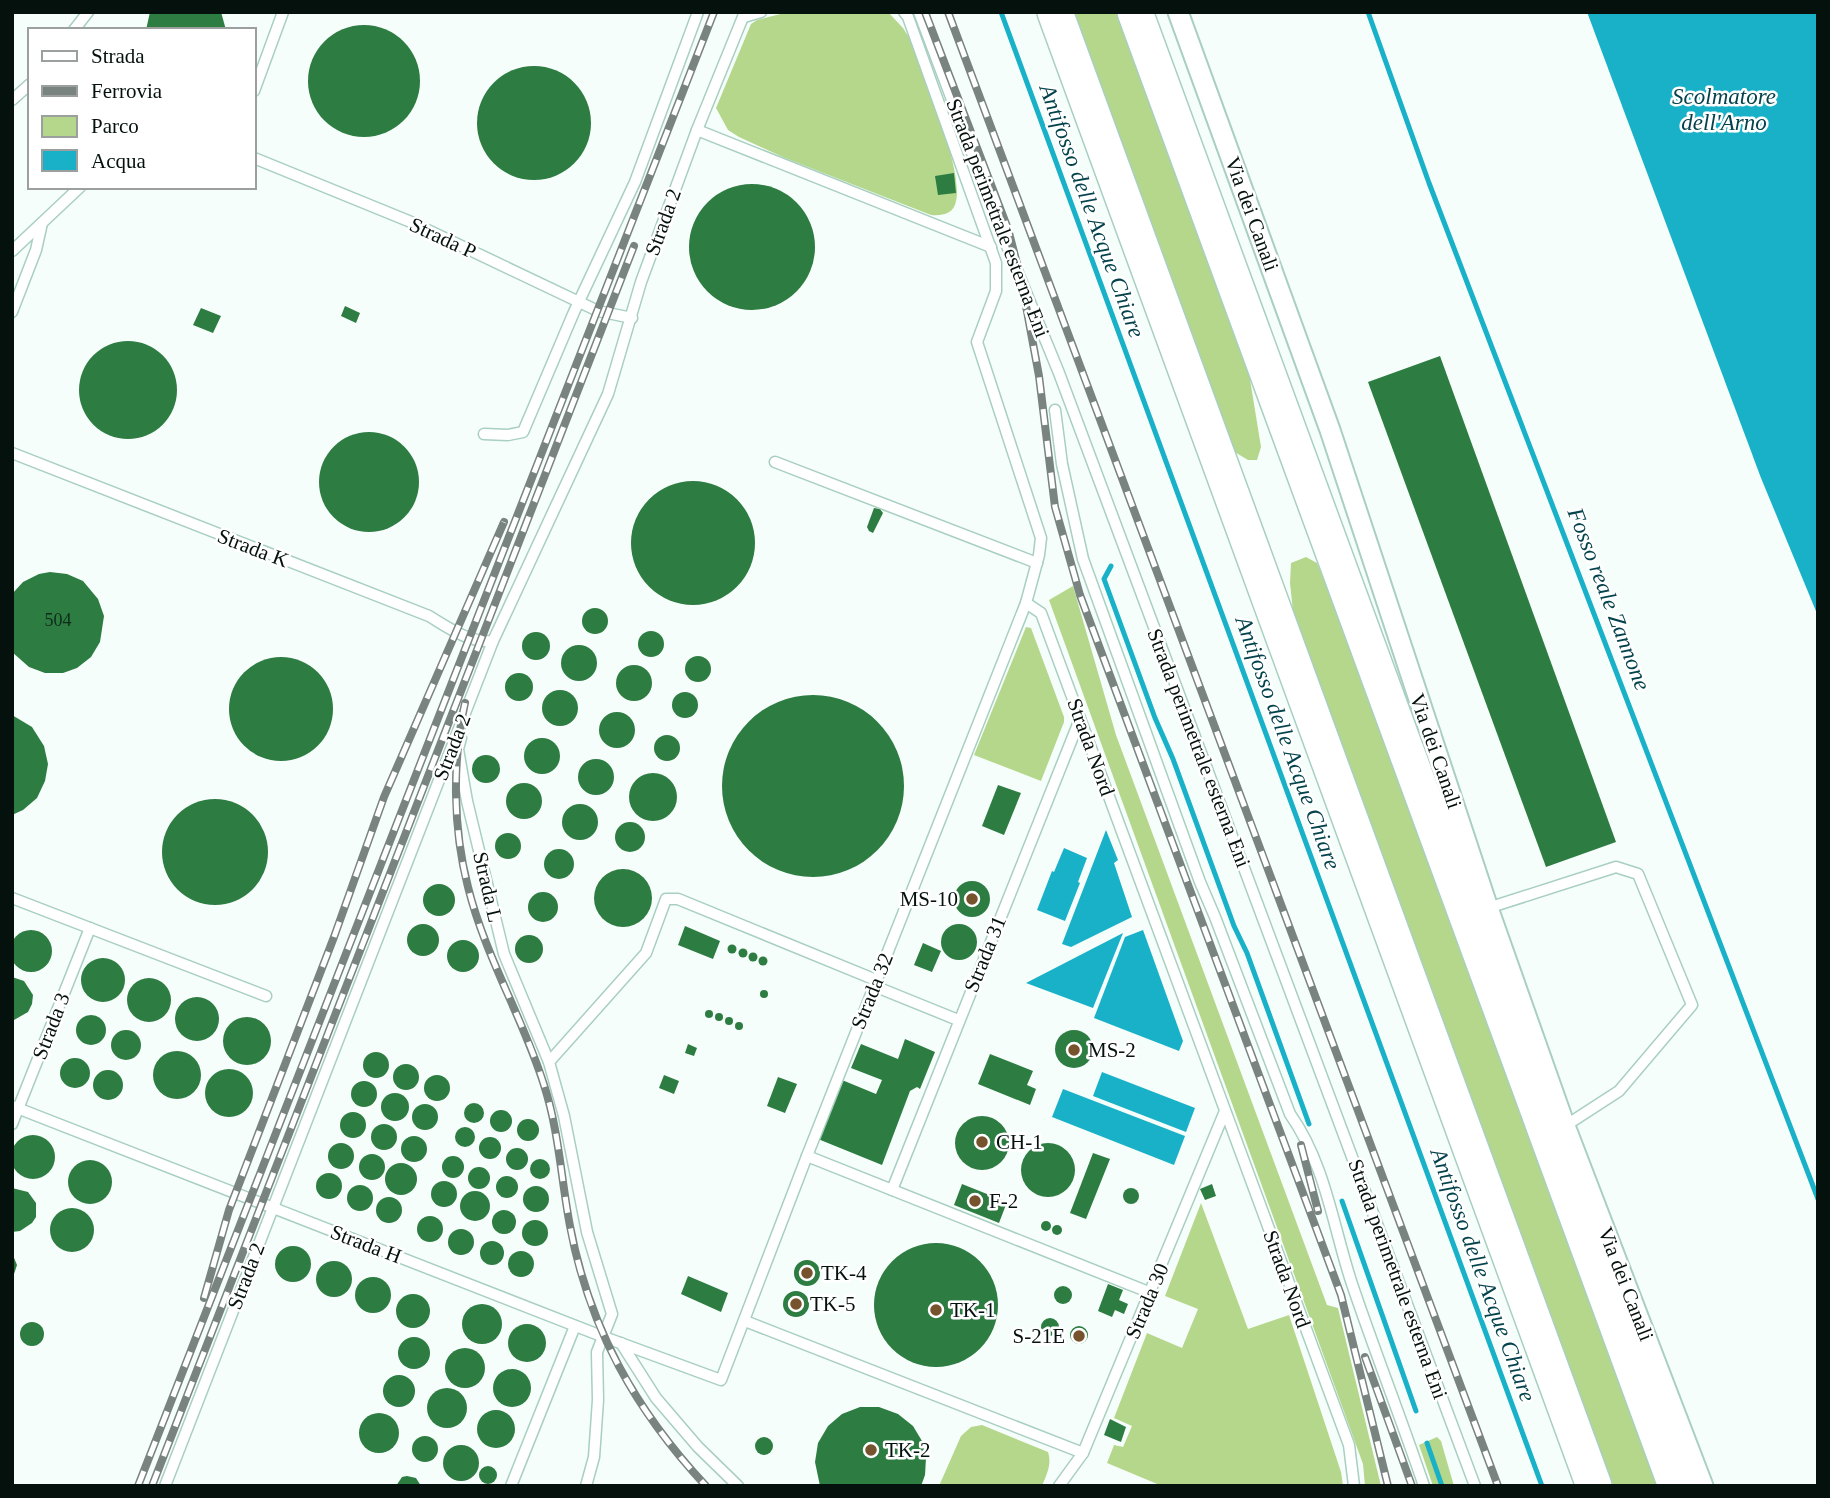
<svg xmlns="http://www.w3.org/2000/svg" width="1830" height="1498" font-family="'Times New Roman',serif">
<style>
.green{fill:#b5d78b}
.water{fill:#19b1c8}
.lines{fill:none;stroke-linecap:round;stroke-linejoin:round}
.stream{stroke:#19b1c8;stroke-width:5}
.building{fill:#2d7c42}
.lane-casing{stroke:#a8cfc0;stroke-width:13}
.street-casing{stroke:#a8cfc0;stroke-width:23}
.highway-casing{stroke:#a8cfc0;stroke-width:38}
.lane{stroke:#fff;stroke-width:10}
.street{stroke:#fff;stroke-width:19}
.highway{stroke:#fff;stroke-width:35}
.rail-casing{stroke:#79837f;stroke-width:8}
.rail{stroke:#fff;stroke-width:5;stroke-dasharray:16;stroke-linecap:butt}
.poi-dot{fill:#77532d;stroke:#fff;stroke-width:2.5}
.labels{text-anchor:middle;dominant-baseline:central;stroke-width:5;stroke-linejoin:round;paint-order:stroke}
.number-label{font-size:18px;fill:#0e2c1a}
.street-label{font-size:21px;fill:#04110c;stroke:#fff}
.poi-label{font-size:21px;fill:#04110c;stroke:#fff;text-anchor:start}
.water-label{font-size:23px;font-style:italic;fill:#04434c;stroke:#fff}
</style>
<rect width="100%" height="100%" fill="#f6fefb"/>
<!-- green -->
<g class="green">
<path d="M 788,12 L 888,12 L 903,28 L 910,39 C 922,73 964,169 956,201 C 954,214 942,216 931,215 L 785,158 L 739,137 L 728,130 L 716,108 L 751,24 L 757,20 Z"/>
<polygon points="1069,12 1121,12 1248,367 1261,447 1257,460 1248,460 1228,448"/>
<polygon points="1306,557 1317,563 1359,666 1662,1486 1613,1486 1295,630 1290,583 1291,563"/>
<polygon points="1073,586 1116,735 1327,1305 1338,1308 1381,1486 1365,1486 1363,1464 1049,600"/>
<polygon points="1026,627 1031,628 1064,717 1064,722 1041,781 974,755"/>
<polygon points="1201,1203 1248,1329 1289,1315 1341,1472 1343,1486 1162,1486 1107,1463 1114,1445 1123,1447 1132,1426 1114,1418 1147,1333 1182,1348 1198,1309 1165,1296"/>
<path d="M 982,1425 L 1048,1452 C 1052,1464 1047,1474 1042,1486 L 939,1486 L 961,1436 L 971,1427 Z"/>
<polygon points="1437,1437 1441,1441 1454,1486 1433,1486 1419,1445"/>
</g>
<!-- water -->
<g class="water">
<polygon points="1587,12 1818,12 1818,616 1761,478"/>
<polygon points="1106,830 1118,860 1114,863 1132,917 1071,947 1062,944"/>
<polygon points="1064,848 1087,858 1078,882 1080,883 1065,921 1037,910 1052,871 1054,872"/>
<polygon points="1143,930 1183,1041 1179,1051 1094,1018 1125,937"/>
<polygon points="1123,933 1093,1008 1026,983"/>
<polygon points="1102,1072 1195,1108 1186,1132 1093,1096"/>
<polygon points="1063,1089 1185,1136 1174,1165 1052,1117"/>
</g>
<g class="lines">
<!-- stream -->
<g class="stream">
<polyline points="1001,12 1542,1486"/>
<polyline points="1368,12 1429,183 1818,1199"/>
<polyline points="1111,566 1104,579 1155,718 1173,759 1234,926 1247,953 1309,1124"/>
<polyline points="1342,1201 1416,1411"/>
<polyline points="1427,1443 1442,1486"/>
</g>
</g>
<!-- building -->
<g class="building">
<polygon points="150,12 221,12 226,30 146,30"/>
<circle cx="364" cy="81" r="56"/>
<circle cx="534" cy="123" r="57"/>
<polygon points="954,173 956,193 938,195 935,176"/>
<circle cx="752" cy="247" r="63"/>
<polygon points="345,306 360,313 356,323 341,316"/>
<polygon points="201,308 221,316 213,333 193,325"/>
<circle cx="128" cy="390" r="49"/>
<polygon points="1440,356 1616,842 1546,867 1368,382"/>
<circle cx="369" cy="482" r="50"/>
<circle cx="693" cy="543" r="62"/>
<polygon points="874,508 880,509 883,513 873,533 869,531 867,527"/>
<polygon points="50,572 67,574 83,581 98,599 104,616 100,642 91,657 77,668 63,673 45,673 29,667 12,652 12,594 23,582 39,574"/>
<circle cx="595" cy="621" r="13"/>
<circle cx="651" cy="644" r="13"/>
<circle cx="536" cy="646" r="14"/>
<circle cx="579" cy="663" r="18"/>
<circle cx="698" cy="669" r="13"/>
<circle cx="281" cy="709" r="52"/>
<circle cx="634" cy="683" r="18"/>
<circle cx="519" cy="687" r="14"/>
<circle cx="560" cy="708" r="18"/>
<circle cx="685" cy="705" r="13"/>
<circle cx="813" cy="786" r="91"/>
<circle cx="617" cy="730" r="18"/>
<polygon points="12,715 32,727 44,746 48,764 45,781 37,798 23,810 12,815"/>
<circle cx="667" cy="748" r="13"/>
<circle cx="542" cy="756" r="18"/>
<circle cx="486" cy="769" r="14"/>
<circle cx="596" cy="777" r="18"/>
<circle cx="653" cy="797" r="24"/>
<circle cx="524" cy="801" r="18"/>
<polygon points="998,785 1021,793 1004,835 982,826"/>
<circle cx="215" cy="852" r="53"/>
<circle cx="580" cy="822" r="18"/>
<circle cx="630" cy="837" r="15"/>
<circle cx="508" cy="846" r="13"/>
<circle cx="559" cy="864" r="15"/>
<circle cx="623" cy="898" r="29"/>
<circle cx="972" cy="899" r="18"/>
<circle cx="439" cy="900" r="16"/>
<circle cx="543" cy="907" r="15"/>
<circle cx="423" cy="940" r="16"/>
<circle cx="959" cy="942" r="18"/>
<polygon points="685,926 720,941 713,959 678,945"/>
<circle cx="31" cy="951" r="21"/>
<circle cx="529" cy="949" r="14"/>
<circle cx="463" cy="956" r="16"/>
<polygon points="923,943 941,951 932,972 914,965"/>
<circle cx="732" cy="949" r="4.5"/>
<circle cx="743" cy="953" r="4.5"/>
<circle cx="753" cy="957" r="4.5"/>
<circle cx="763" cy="961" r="4.5"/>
<circle cx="103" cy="980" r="22"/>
<polygon points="12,977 24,981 33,995 32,1004 28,1012 14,1020"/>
<circle cx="149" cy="1000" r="22"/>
<circle cx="764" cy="994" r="4"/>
<circle cx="197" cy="1019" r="22"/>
<circle cx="709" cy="1014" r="4"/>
<circle cx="719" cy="1017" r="4"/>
<circle cx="91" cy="1030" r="15"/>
<circle cx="729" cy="1021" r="4"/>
<circle cx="247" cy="1041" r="24"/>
<circle cx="739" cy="1026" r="4"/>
<circle cx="1074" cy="1049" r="19"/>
<circle cx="126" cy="1045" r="15"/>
<polygon points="905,1039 935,1052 920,1089 917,1087 910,1091 882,1165 818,1139 842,1080 876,1094 882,1080 851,1068 861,1044 898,1059"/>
<polygon points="688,1044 697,1048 694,1056 685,1053"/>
<circle cx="177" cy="1075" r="24"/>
<circle cx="376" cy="1065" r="13"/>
<polygon points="990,1054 1033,1071 1027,1085 1036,1089 1030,1105 978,1084"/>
<circle cx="75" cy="1073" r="15"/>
<circle cx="406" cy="1077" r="13"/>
<circle cx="229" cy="1093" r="24"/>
<circle cx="108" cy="1085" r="15"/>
<polygon points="664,1075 679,1081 674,1094 659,1088"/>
<circle cx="437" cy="1088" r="13"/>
<polygon points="778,1077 797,1084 785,1113 767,1106"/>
<circle cx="364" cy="1094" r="13"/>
<circle cx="395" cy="1107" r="14"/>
<circle cx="474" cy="1113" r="10"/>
<circle cx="425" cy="1117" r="13"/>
<circle cx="501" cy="1121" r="11"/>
<circle cx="353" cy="1125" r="13"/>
<circle cx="982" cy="1143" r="27"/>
<circle cx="528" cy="1130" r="11"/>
<circle cx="384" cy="1137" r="13"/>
<circle cx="465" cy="1137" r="10"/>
<circle cx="33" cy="1157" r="22"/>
<circle cx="414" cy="1149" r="13"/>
<circle cx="490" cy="1148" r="11"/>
<circle cx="341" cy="1156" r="13"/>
<circle cx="1048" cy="1170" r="27"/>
<circle cx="517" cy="1159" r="11"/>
<polygon points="1093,1153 1110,1159 1086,1219 1070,1213"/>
<circle cx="372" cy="1167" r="13"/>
<circle cx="453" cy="1167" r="11"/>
<circle cx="540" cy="1169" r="10"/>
<circle cx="90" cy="1182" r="22"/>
<circle cx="401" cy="1179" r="16"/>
<circle cx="479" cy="1178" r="11"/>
<circle cx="329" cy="1186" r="13"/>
<circle cx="507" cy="1187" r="11"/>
<circle cx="444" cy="1194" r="13"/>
<polygon points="962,1184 1007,1202 999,1223 954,1205"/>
<polygon points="1212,1184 1216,1196 1205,1200 1200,1189"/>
<circle cx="360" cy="1198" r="13"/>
<circle cx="536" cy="1199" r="13"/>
<polygon points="12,1188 28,1192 36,1203 36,1217 32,1223 20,1231 12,1232"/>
<circle cx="1131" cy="1196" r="8"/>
<circle cx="475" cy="1206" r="15"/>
<circle cx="389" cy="1210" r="13"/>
<circle cx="72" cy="1230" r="22"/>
<circle cx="504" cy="1222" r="12"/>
<circle cx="430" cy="1229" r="13"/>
<circle cx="535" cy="1233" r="13"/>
<circle cx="1046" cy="1226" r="5"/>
<circle cx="1057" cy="1230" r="5"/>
<circle cx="461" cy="1242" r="13"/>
<circle cx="492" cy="1253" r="12"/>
<circle cx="936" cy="1305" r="62"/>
<circle cx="293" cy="1264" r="18"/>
<circle cx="521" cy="1264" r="13"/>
<polygon points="12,1253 17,1265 12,1280"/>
<circle cx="807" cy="1273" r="13"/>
<circle cx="334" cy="1279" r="18"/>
<polygon points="688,1276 728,1293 721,1312 681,1294"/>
<circle cx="373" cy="1295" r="18"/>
<polygon points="1108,1284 1123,1290 1119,1300 1128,1304 1124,1314 1115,1310 1112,1317 1098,1311"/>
<circle cx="1063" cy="1295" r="9"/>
<circle cx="796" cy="1304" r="13"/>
<circle cx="413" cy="1311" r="17"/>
<circle cx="482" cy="1324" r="20"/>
<circle cx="1050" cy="1327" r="9"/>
<circle cx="32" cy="1334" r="12"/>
<circle cx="527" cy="1343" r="19"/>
<circle cx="1079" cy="1335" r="9"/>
<circle cx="414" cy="1353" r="16"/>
<circle cx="465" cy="1368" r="20"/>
<circle cx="512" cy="1388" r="19"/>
<circle cx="399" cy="1391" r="16"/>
<circle cx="447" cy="1408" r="20"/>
<polygon points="860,1407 879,1407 898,1414 913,1426 922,1441 926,1458 925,1475 921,1486 820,1486 815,1462 818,1443 828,1426 842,1414"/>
<circle cx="496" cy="1429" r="19"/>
<circle cx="379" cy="1433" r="20"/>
<polygon points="1110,1419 1126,1427 1121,1442 1104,1435"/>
<circle cx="425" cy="1449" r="13"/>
<circle cx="764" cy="1446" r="9"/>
<circle cx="461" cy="1463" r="18"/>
<circle cx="488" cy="1475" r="9"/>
<polygon points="407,1476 416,1478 421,1486 396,1486 402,1477"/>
</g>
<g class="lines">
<!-- lane casing -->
<g class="lane-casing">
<g id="lane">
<polyline points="904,12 908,17 996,263 996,291 977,342 1041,538 1039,555 1026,603 1041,613 1349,1445 1354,1486"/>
<polyline points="919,12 1007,246 1059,373 1475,1486"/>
<polyline points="744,17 761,12"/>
<polyline points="74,30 88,12"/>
<polyline points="254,91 283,12"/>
<polyline points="12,100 30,84"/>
<polyline points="697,130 991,247"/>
<polyline points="254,158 411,222 598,311 632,318"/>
<polyline points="12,251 80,187"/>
<polyline points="12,312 36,250 42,223"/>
<path d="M 1055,410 L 1062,464 L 1083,559 L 1200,882 L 1215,917 L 1290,1114 C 1326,1165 1333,1227 1352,1284 C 1375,1352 1401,1418 1424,1486"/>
<polyline points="484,434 508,435 523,432 574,312 635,182 698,12"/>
<path d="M 12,453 L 429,616 C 449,628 469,643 493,641"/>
<polyline points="775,462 1037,563"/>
<polyline points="461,738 458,749 467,801 504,954 549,1062"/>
<polyline points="12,898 266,996"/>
<polyline points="1488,908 1616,867 1638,874 1692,1005 1619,1091 1565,1126"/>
<polyline points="874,986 958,1020"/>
<polyline points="12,1106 604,1337 721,1380 807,1156 1026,603"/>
<polyline points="12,1124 90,928"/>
<polyline points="807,1156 1151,1293"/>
<polyline points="892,1190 1080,719"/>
<polyline points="745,1321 1083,1453"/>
<polyline points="621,1343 656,1398 698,1447 738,1486"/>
<polyline points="165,1486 493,641 608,394 641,282 697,130 745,12"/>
<polyline points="511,1486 575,1326"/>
<polyline points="586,1486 594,1457 598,1400 597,1352 612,1314 587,1232 564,1116 549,1062 646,953 666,899 678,899 876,980"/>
<polyline points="1059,1486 1083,1453 1225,1111"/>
</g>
</g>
<!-- street casing -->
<g class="street-casing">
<polyline id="street" points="1178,12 1330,430 1488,908 1565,1126 1703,1486"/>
</g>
<!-- highway casing -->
<g class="highway-casing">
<g id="highway">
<polyline points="1055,12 1594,1486"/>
<polyline points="1135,12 1676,1486"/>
</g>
</g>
<!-- lane -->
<use href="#lane" class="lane"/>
<!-- street -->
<use href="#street" class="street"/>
<!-- highway -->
<use href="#highway" class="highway"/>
<!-- rail casing -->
<g class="rail-casing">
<g id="rail">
<polyline points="925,12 1008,229 1021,279 1039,376 1055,507 1080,595 1341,1295 1388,1486"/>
<polyline points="948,12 1498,1486"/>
<path d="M 465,703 C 452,761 453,829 468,887 C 485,956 523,1018 544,1085 C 559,1131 561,1179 570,1226 C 589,1328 636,1411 706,1486"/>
<polyline points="1301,1145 1318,1211"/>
<polyline points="204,1298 229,1210 334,937 384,797 504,522"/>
<polyline points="1365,1357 1412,1486"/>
<polyline points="138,1486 714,12"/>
<polyline points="152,1486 634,246"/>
</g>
</g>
<!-- rail -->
<use href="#rail" class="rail"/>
</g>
<!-- markers -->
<g class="poi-dot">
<circle cx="972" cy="899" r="7"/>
<circle cx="1074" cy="1050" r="7"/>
<circle cx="982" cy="1142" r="7"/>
<circle cx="975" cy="1201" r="7"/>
<circle cx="807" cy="1273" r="7"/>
<circle cx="796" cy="1304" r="7"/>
<circle cx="936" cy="1310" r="7"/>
<circle cx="1079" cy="1336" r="7"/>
<circle cx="871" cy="1450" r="7"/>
</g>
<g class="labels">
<!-- number labels -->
<g class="number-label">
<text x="58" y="620">504</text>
</g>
<!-- street labels -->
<g class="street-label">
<text transform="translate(1252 214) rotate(70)">Via dei Canali</text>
<text transform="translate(998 218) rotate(69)">Strada perimetrale esterna Eni</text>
<text transform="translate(663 222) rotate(-70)">Strada 2</text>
<text transform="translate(443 238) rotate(25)">Strada P</text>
<text transform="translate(253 548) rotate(21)">Strada K</text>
<text transform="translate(452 747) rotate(-69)">Strada 2</text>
<text transform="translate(1091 747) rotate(70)">Strada Nord</text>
<text transform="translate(1199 748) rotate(69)">Strada perimetrale esterna Eni</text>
<text transform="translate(1436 751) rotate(71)">Via dei Canali</text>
<text transform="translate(488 887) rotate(77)">Strada L</text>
<text transform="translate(985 954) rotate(-68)">Strada 31</text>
<text transform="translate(872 991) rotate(-68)">Strada 32</text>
<text transform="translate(51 1026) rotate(-69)">Strada 3</text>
<text transform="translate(366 1244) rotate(21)">Strada H</text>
<text transform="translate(246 1276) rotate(-69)">Strada 2</text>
<text transform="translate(1287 1279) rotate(70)">Strada Nord</text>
<text transform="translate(1398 1279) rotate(70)">Strada perimetrale esterna Eni</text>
<text transform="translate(1626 1284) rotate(69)">Via dei Canali</text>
<text transform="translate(1147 1301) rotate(-67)">Strada 30</text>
</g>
<!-- poi labels -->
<g class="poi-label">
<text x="958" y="899" text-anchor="end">MS-10</text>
<text x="1088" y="1050">MS-2</text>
<text x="996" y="1142">CH-1</text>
<text x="989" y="1201">F-2</text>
<text x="821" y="1273">TK-4</text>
<text x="810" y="1304">TK-5</text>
<text x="950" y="1310">TK-1</text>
<text x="1065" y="1336" text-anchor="end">S-21E</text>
<text x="885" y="1450">TK-2</text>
</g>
<!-- water labels -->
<g class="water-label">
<text x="1724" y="96">Scolmatore<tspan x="1724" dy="26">dell'Arno</tspan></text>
<text transform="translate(1092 211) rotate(70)">Antifosso delle Acque Chiare</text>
<text transform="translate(1609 599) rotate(69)">Fosso reale Zannone</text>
<text transform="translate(1288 743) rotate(70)">Antifosso delle Acque Chiare</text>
<text transform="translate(1483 1275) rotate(70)">Antifosso delle Acque Chiare</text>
</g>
</g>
<!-- border -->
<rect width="1830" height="1498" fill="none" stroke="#04110c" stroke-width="28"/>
<!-- legend -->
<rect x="28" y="28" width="228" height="161" fill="#ffffff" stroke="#9ba09e" stroke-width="2"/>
<rect x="42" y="51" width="35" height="10" fill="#ffffff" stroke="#9ba09e" stroke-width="2"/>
<text x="91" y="63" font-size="21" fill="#04110c">Strada</text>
<rect x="42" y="86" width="35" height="10" fill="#79837f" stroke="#9ba09e" stroke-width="2"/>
<text x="91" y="98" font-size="21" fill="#04110c">Ferrovia</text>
<rect x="42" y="116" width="35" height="21" fill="#b5d78b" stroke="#9ba09e" stroke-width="2"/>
<text x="91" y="133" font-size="21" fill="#04110c">Parco</text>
<rect x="42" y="150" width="35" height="21" fill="#19b1c8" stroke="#9ba09e" stroke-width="2"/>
<text x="91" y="168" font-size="21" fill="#04110c">Acqua</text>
</svg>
